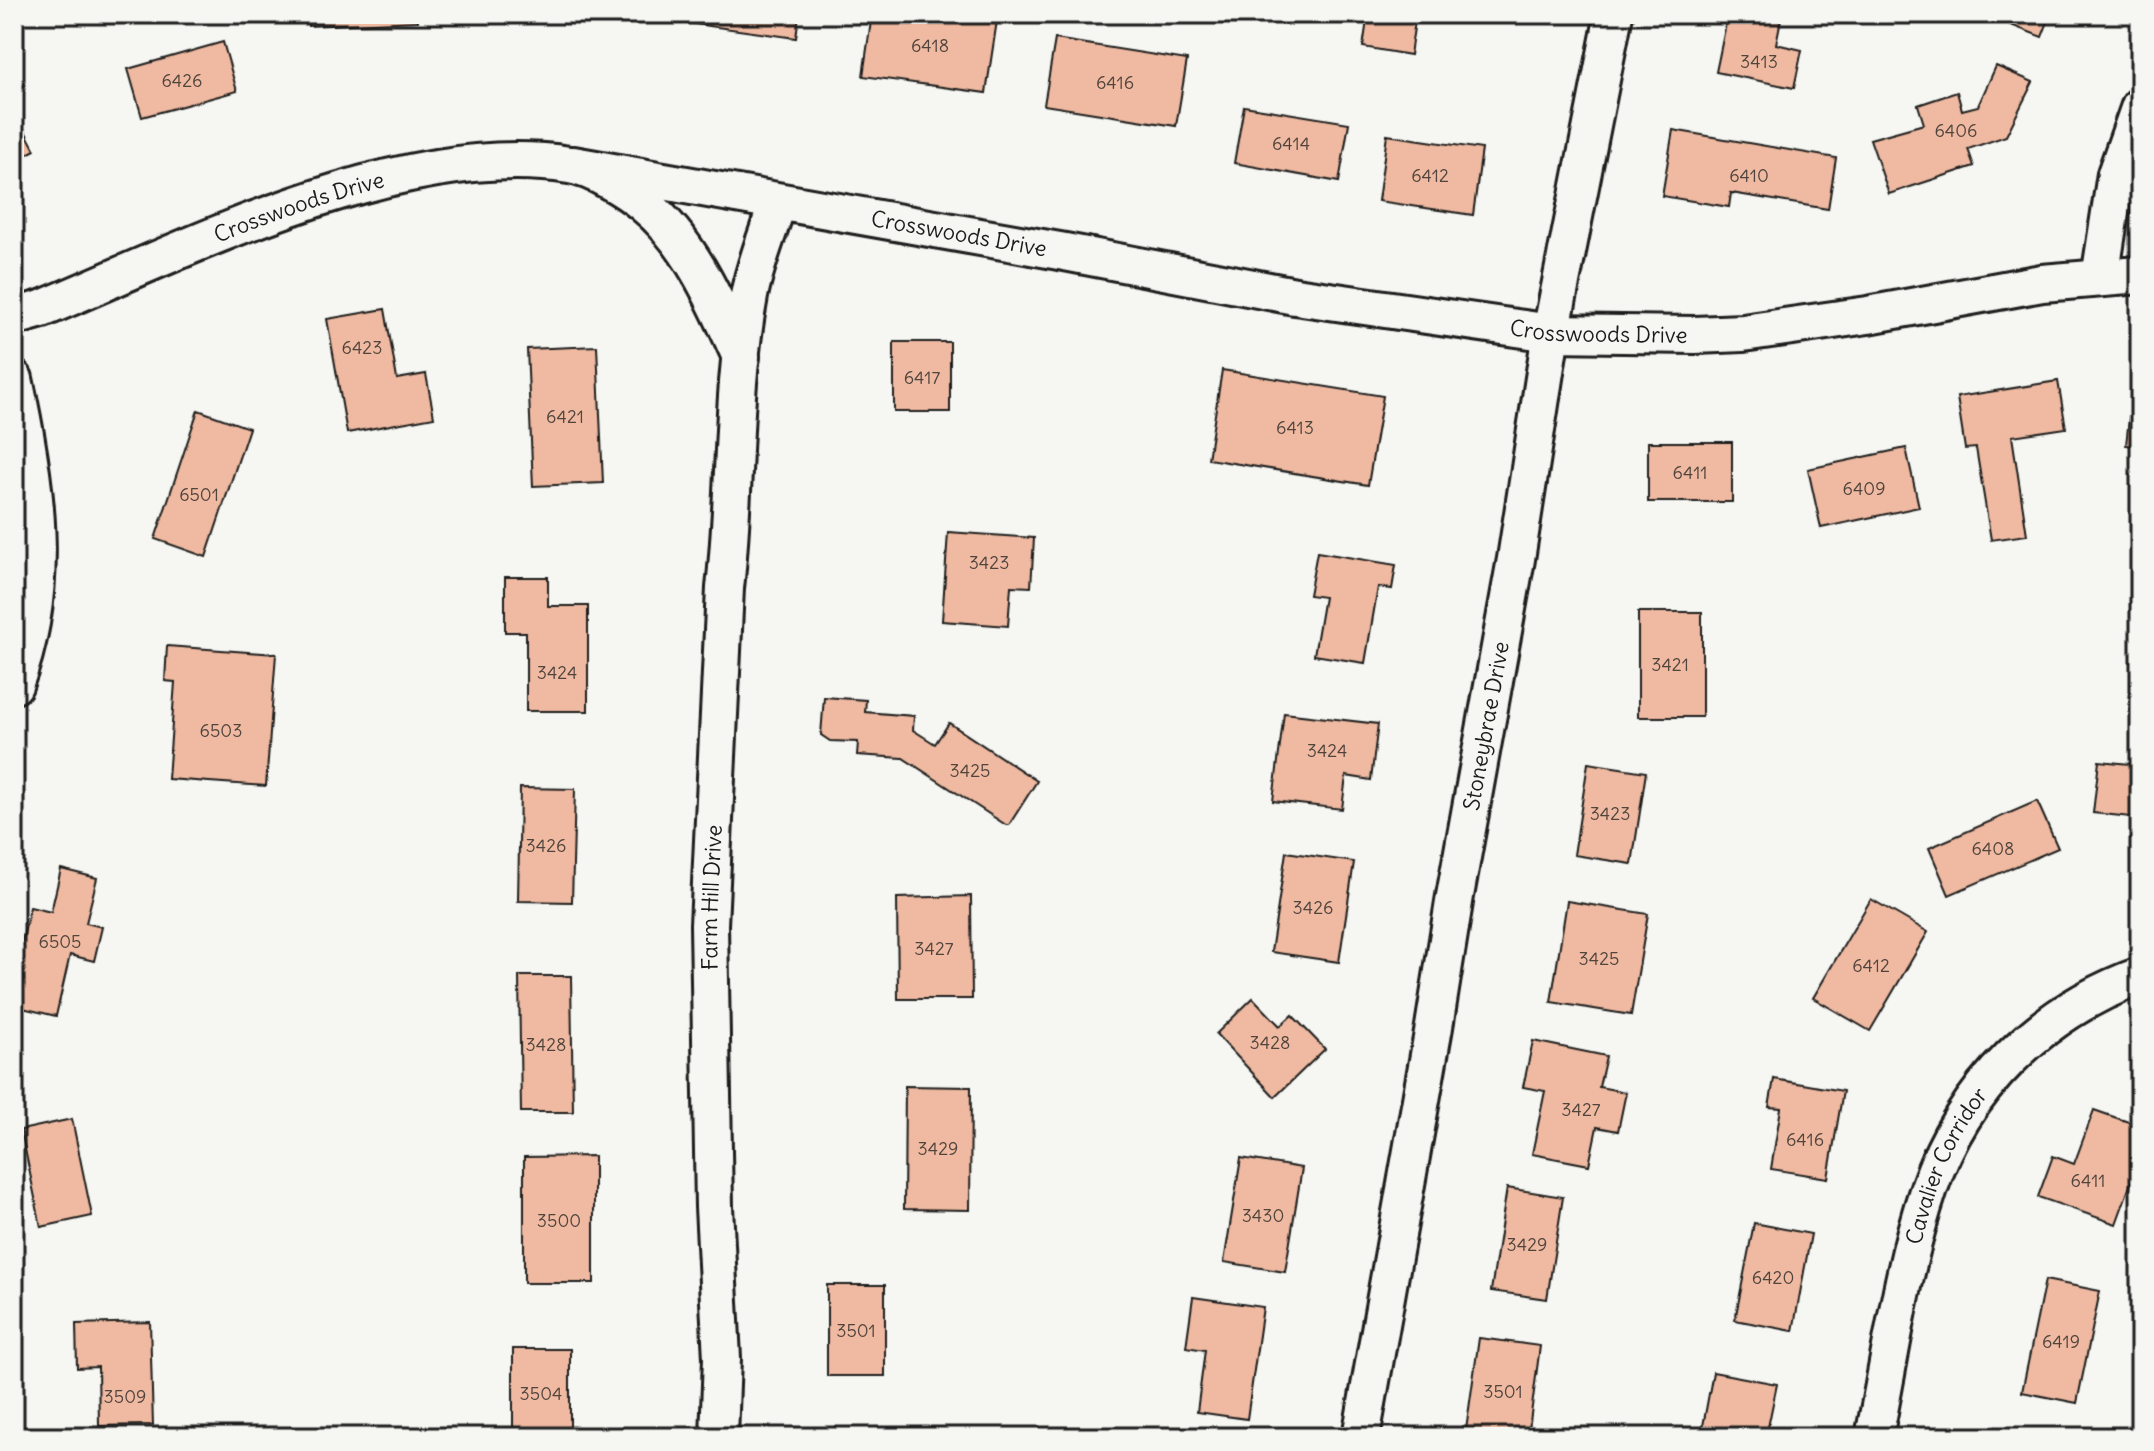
<svg xmlns="http://www.w3.org/2000/svg" width="2154" height="1451" font-family="Delius,sans-serif">
<style>
.building{fill:#efbaa1;stroke:#1c1c1c;stroke-width:2}
.lines{fill:none;stroke-linecap:round;stroke-linejoin:round}
.street-casing{stroke:#1c1c1c;stroke-width:42}
.street{stroke:#f6f6f2;stroke-width:36}
.labels{text-anchor:middle;dominant-baseline:central;stroke-width:6;stroke-linejoin:round;paint-order:stroke}
.number-label{font-size:18px;fill:#51443d}
.street-label{font-size:22px;fill:#1c1c1c;stroke:#f6f6f2}
</style>
<rect width="100%" height="100%" fill="#f6f6f2"/>
<filter id="ink" filterUnits="userSpaceOnUse"><feTurbulence type="fractalNoise" baseFrequency=".0125" numOctaves="2"/><feDisplacementMap in="SourceGraphic" scale="16" xChannelSelector="R" yChannelSelector="G"/><feConvolveMatrix kernelMatrix="1 2 1 2 8 2 1 2 1" color-interpolation-filters="sRGB"/></filter>
<g filter="url(#ink)">
<!-- building -->
<g class="building">
<polygon points="308,14 417,14 418,21 308,26"/>
<polygon points="689,14 799,14 796,38 687,23"/>
<polygon points="872,14 998,14 986,93 863,76"/>
<polygon points="1368,14 1416,14 1410,55 1363,47"/>
<polygon points="1728,14 1782,14 1776,44 1802,50 1794,88 1716,72"/>
<polygon points="1988,14 2051,14 2042,37 1987,16"/>
<polygon points="1055,39 1187,60 1176,126 1044,105"/>
<polygon points="223,42 237,91 142,117 128,69"/>
<polygon points="1996,66 2033,82 2006,136 1968,149 1974,166 1889,194 1870,139 1924,124 1918,105 1957,92 1962,110 1978,106"/>
<polygon points="1244,106 1349,123 1339,182 1234,163"/>
<polygon points="14,110 35,150 14,161"/>
<polygon points="1673,130 1836,158 1828,209 1731,193 1729,207 1662,196"/>
<polygon points="1387,135 1482,149 1473,215 1378,201"/>
<polygon points="385,309 397,379 426,374 434,417 347,433 327,319"/>
<rect x="894" y="342" width="56" height="70"/>
<polygon points="597,346 603,483 533,486 527,349"/>
<polygon points="1222,370 1383,396 1368,485 1208,459"/>
<polygon points="2058,381 2066,428 2012,436 2027,535 1991,540 1976,448 1965,449 1957,397"/>
<polygon points="2132,391 2140,392 2140,447 2126,445"/>
<polygon points="198,410 249,428 206,557 155,539"/>
<rect x="1648" y="442" width="84" height="60"/>
<polygon points="1906,448 1919,507 1821,528 1808,469"/>
<polygon points="948,532 1034,538 1031,587 1011,586 1008,626 942,621"/>
<polygon points="1317,552 1396,565 1392,589 1378,587 1365,663 1314,655 1324,597 1309,595"/>
<polygon points="505,577 548,577 548,606 588,606 588,711 526,711 526,632 505,632"/>
<rect x="1638" y="612" width="64" height="105"/>
<polygon points="167,646 276,654 266,786 168,779 175,682 165,681"/>
<polygon points="824,697 866,700 865,712 914,716 913,730 935,744 949,723 1037,781 1009,825 1006,825 903,758 857,755 858,742 830,741 821,735"/>
<polygon points="1284,713 1378,724 1371,780 1346,776 1342,809 1273,801"/>
<polygon points="2099,761 2140,765 2140,818 2093,813"/>
<polygon points="1588,763 1646,772 1632,864 1574,855"/>
<polygon points="520,788 575,789 572,902 518,901"/>
<polygon points="2037,801 2058,848 1949,895 1929,848"/>
<polygon points="1286,852 1354,862 1339,962 1271,952"/>
<polygon points="61,869 97,878 86,923 102,927 94,961 70,955 56,1016 14,1006 14,977 30,907 51,912"/>
<polygon points="971,896 972,999 898,999 897,898"/>
<polygon points="1871,899 1928,932 1870,1031 1813,998"/>
<polygon points="1567,901 1648,914 1631,1015 1551,1002"/>
<polygon points="519,976 571,976 573,1112 521,1112"/>
<polygon points="1253,998 1280,1026 1292,1015 1325,1049 1275,1097 1216,1034"/>
<polygon points="1533,1041 1606,1056 1599,1087 1626,1092 1618,1131 1597,1127 1589,1165 1532,1154 1545,1091 1523,1087"/>
<polygon points="1774,1079 1843,1091 1828,1178 1771,1169 1781,1108 1769,1107"/>
<polygon points="905,1086 971,1087 970,1210 904,1209"/>
<polygon points="2094,1110 2140,1126 2140,1158 2116,1224 2038,1197 2053,1156 2074,1164"/>
<polygon points="72,1119 92,1216 41,1227 21,1130"/>
<polygon points="594,1156 594,1283 524,1283 524,1157"/>
<polygon points="1241,1158 1302,1168 1285,1272 1224,1262"/>
<polygon points="1507,1188 1563,1197 1547,1299 1491,1291"/>
<polygon points="1754,1223 1811,1234 1793,1331 1735,1320"/>
<polygon points="2045,1280 2100,1291 2077,1403 2022,1392"/>
<rect x="827" y="1285" width="58" height="91"/>
<polygon points="1193,1297 1263,1307 1247,1419 1197,1412 1205,1350 1186,1347"/>
<polygon points="150,1322 153,1425 99,1426 98,1367 77,1368 76,1324"/>
<polygon points="1479,1338 1540,1346 1528,1437 1465,1437"/>
<rect x="513" y="1349" width="57" height="88"/>
<polygon points="1713,1372 1777,1384 1766,1437 1701,1437"/>
</g>
<g class="lines">
<!-- street casing -->
<g class="street-casing">
<g id="street">
<path id="s1" d="M 573,165 L 1065,252 L 1295,296 L 1551,333 L 1695,335 L 1743,333 L 1868,315 L 2042,283 L 2140,275"/>
<polyline points="2100,278 2116,174 2140,106"/>
<path id="s2" d="M 14,317 L 42,309 C 193,246 404,139 569,165 C 592,168 627,190 644,204 C 691,242 717,304 741,357"/>
<path d="M 14,379 C 36,480 52,586 14,685"/>
<path id="s3" d="M 719,1437 L 722,1358 L 714,1207 L 709,925 L 725,588 C 736,491 731,392 749,296 C 755,264 768,233 778,202"/>
<path id="s4" d="M 1361,1437 L 1434,1027 L 1455,896 L 1516,559 L 1551,333 L 1614,14"/>
<path id="s5" d="M 1874,1437 C 1891,1354 1902,1268 1929,1188 C 1963,1088 2042,1011 2140,976"/>
</g>
</g>
<!-- street -->
<use href="#street" class="street"/>
</g>
</g>
<g class="labels">
<!-- number labels -->
<g class="number-label">
<text x="930" y="45">6418</text>
<text x="1759" y="61">3413</text>
<text x="182" y="80">6426</text>
<text x="1115" y="82">6416</text>
<text x="1956" y="130">6406</text>
<text x="1291" y="143">6414</text>
<text x="1430" y="175">6412</text>
<text x="1749" y="175">6410</text>
<text x="362" y="347">6423</text>
<text x="922" y="377">6417</text>
<text x="565" y="416">6421</text>
<text x="1295" y="427">6413</text>
<text x="1690" y="472">6411</text>
<text x="1864" y="488">6409</text>
<text x="199" y="494">6501</text>
<text x="989" y="562">3423</text>
<text x="1670" y="664">3421</text>
<text x="557" y="672">3424</text>
<text x="221" y="730">6503</text>
<text x="1327" y="750">3424</text>
<text x="970" y="770">3425</text>
<text x="1610" y="813">3423</text>
<text x="546" y="845">3426</text>
<text x="1993" y="848">6408</text>
<text x="1313" y="907">3426</text>
<text x="60" y="941">6505</text>
<text x="934" y="948">3427</text>
<text x="1599" y="958">3425</text>
<text x="1871" y="965">6412</text>
<text x="1270" y="1042">3428</text>
<text x="546" y="1044">3428</text>
<text x="1581" y="1109">3427</text>
<text x="1805" y="1139">6416</text>
<text x="938" y="1148">3429</text>
<text x="2088" y="1180">6411</text>
<text x="1263" y="1215">3430</text>
<text x="559" y="1220">3500</text>
<text x="1527" y="1244">3429</text>
<text x="1773" y="1277">6420</text>
<text x="856" y="1330">3501</text>
<text x="2061" y="1341">6419</text>
<text x="1503" y="1391">3501</text>
<text x="541" y="1393">3504</text>
<text x="125" y="1396">3509</text>
</g>
<!-- street labels -->
<g class="street-label">
<text stroke="none"><textPath href="#s2" startOffset="306">Crosswoods Drive</textPath></text>
<text stroke="none"><textPath href="#s1" startOffset="392">Crosswoods Drive</textPath></text>
<text stroke="none"><textPath href="#s1" startOffset="1040">Crosswoods Drive</textPath></text>
<text stroke="none"><textPath href="#s4" startOffset="722">Stoneybrae Drive</textPath></text>
<text stroke="none"><textPath href="#s3" startOffset="540">Farm Hill Drive</textPath></text>
<text stroke="none"><textPath href="#s5" startOffset="282">Cavalier Corridor</textPath></text>
</g>
</g>
<!-- margin -->
<rect width="2154" height="1451" fill="none" stroke="#f6f6f2" stroke-width="48"/>
<rect x="24" y="24" width="2106" height="1403" fill="none" stroke="#1c1c1c" stroke-width="3" filter="url(#ink)"/>
</svg>
